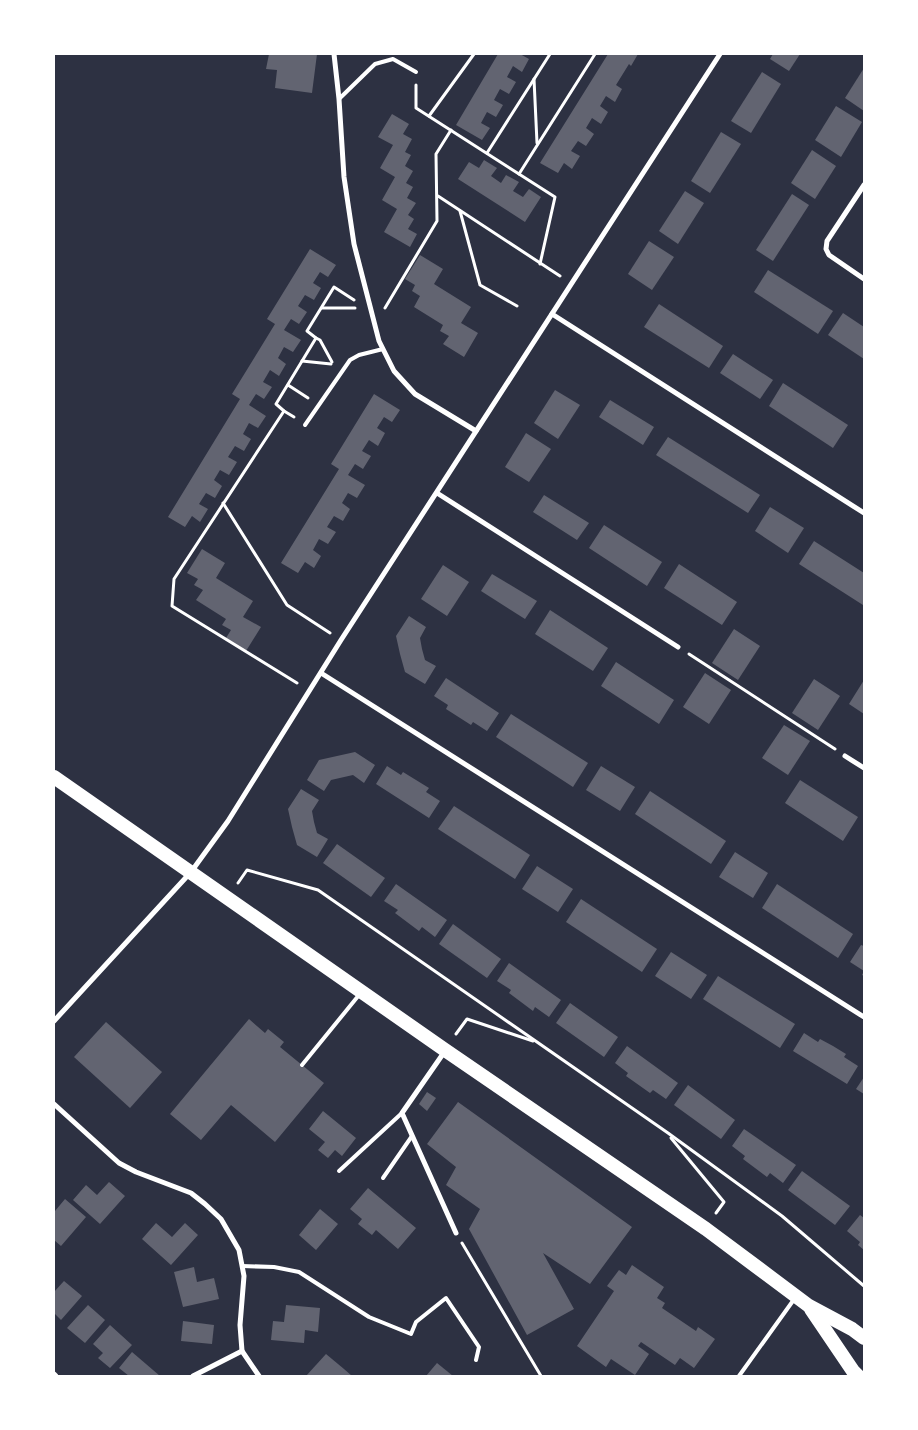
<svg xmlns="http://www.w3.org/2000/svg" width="918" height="1430" font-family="Literata,serif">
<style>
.building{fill:#626471}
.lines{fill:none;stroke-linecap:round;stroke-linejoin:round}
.path{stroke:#fff;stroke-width:3}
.service{stroke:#fff;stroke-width:4}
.minor{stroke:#fff;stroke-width:5}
.trunk{stroke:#fff;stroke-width:14}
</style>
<rect width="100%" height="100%" fill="#2d3142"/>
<!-- building -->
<g class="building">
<polygon points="269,54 317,54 312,93 275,88 277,70 266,69"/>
<polygon points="498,54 520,54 529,59 522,72 513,66 507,77 516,82 509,94 500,89 494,100 503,105 496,117 487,112 481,123 490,128 482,140 456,125"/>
<polygon points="608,54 638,54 631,66 629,64 616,85 622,89 615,102 606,96 600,106 608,112 601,124 592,118 586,128 594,134 586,146 578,141 571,151 580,156 572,169 564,163 558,173 540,163"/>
<polygon points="773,54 800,54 789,71 770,59"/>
<polygon points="864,68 864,111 845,98"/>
<polygon points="762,72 781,84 751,133 731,121"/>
<polygon points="836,106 862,122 841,157 815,140"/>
<polygon points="392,114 409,124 403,134 412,139 405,152 411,155 405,166 413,171 406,183 413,187 407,198 416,203 408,215 414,219 408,229 417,234 410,247 384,232 397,209 382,200 395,177 380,168 393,145 378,137"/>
<polygon points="721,132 741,144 710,193 691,181"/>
<polygon points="812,150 836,166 815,199 791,183"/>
<polygon points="484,160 497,168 491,176 501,183 506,175 519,182 513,191 523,197 529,189 541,197 525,222 458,179 469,162 479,168"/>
<polygon points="685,191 704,203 678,244 659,231"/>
<polygon points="792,194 809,205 773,261 756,250"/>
<polygon points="649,241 674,257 652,290 628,274"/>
<polygon points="310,249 336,265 328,277 320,272 313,283 321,288 314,300 305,295 298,306 307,312 299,324 291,319 284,330 301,340 293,352 284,347 278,358 286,364 279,376 270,370 263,382 272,387 264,399 256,394 249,405 266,416 258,428 249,423 243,434 251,439 244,451 235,446 228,457 237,462 229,475 220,470 214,480 222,486 215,498 206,493 199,504 208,509 200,522 192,516 185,527 168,517 240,399 232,394 275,324 267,319"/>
<polygon points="420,255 443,269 434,284 471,307 461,323 478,333 464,357 443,344 449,336 440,331 443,325 414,307 420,296 412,291 415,285 405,279"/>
<polygon points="768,270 833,311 818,334 754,292"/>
<polygon points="659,304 723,346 709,368 644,327"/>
<polygon points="843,313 864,327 864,359 828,335"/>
<polygon points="733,354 773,380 760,399 720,373"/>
<polygon points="783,383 848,425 833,448 769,406"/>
<polygon points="555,390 580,405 558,439 534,423"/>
<polygon points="374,394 400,410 392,422 384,417 377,428 385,433 378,446 369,440 362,451 371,456 363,469 355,464 348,475 365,485 357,498 348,493 342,503 350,509 343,521 334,516 327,527 336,532 328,544 319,539 313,550 321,556 314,568 305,562 298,573 281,563 339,469 331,464"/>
<polygon points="610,400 654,427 643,445 599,417"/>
<polygon points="526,433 551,449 529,482 505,467"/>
<polygon points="668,437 760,495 748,513 656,455"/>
<polygon points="544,495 589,523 577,540 533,512"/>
<polygon points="770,507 804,528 788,553 755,531"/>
<polygon points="604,525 662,562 647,586 589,548"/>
<polygon points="814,541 864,573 863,605 799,564"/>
<polygon points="202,549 225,563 216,578 253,601 243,617 261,627 246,651 226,638 231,630 222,625 226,619 196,600 203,590 194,585 198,579 187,573"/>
<polygon points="679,564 737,602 722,625 664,588"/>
<polygon points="443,565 469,582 447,616 421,599"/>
<polygon points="492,574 537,601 525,619 481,591"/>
<polygon points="550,610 608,648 593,671 535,634"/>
<polygon points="409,616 426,627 420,638 422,649 425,660 436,666 425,684 405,672 400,654 396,636"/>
<polygon points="734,629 760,646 738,680 712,663"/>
<polygon points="616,662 674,700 659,724 601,686"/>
<polygon points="705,673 731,690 709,724 683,707"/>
<polygon points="446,678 499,713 487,731 473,722 471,725 446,709 448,705 434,696"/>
<polygon points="814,679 840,696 818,730 792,713"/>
<polygon points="864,680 864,714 849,704"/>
<polygon points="511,714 588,763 573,787 496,737"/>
<polygon points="784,725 810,741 788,775 762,758"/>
<polygon points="355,752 375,765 364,783 353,775 331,780 324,791 307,780 319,760"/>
<polygon points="387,766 401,775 403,772 429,788 426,792 440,801 429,818 376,784"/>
<polygon points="601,766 635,787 620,811 586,790"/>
<polygon points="800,780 858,817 843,841 785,803"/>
<polygon points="301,789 319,800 312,811 314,822 317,833 328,839 317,857 297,845 292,827 288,809"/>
<polygon points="650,791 726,841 711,864 635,814"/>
<polygon points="454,806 530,855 515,879 438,829"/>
<polygon points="337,844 385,878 371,897 323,863"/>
<polygon points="735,852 768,873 753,898 719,877"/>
<polygon points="537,866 573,889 558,912 522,889"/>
<polygon points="396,884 447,920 435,937 422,927 419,931 395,913 398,910 384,901"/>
<polygon points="777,884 853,934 838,958 762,908"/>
<polygon points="581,899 657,949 642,972 566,922"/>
<polygon points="453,924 501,959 487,978 439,944"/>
<polygon points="861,945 864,946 864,976 862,975 864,971 850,962"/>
<polygon points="671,952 707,975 691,999 655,976"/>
<polygon points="509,963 561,1000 549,1017 535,1007 533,1011 509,993 511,990 497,981"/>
<polygon points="718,976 795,1024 780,1048 703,999"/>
<polygon points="570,1003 618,1037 604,1057 556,1023"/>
<polygon points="249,1019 265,1033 268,1029 284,1042 280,1047 324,1083 275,1142 231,1105 201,1140 170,1114"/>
<polygon points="106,1022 162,1072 130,1108 74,1057"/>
<polygon points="804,1033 818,1042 820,1039 833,1046 846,1054 844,1057 858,1066 847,1084 793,1051"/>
<polygon points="627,1046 678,1083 666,1099 653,1090 650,1093 626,1076 628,1073 615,1063"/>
<polygon points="864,1077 864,1094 856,1089"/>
<polygon points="688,1085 735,1120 721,1139 674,1105"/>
<polygon points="427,1092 436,1098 427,1111 419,1104"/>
<polygon points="458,1102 632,1227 590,1284 543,1253 574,1309 527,1335 469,1229 480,1209 446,1185 456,1167 427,1144"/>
<polygon points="323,1111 356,1138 342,1156 335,1150 328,1158 318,1150 325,1142 309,1129"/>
<polygon points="744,1129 796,1165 783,1183 770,1173 767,1177 743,1159 745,1156 732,1146"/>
<polygon points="802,1171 850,1206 835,1225 788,1190"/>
<polygon points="109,1182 125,1196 100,1224 73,1200 86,1185 97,1195"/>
<polygon points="368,1188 416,1228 398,1249 376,1230 372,1235 358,1224 362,1219 350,1209"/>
<polygon points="65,1199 86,1217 61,1246 54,1240 54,1210 55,1211"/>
<polygon points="320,1209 338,1224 316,1250 299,1235"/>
<polygon points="860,1215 864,1218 864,1250 858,1245 860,1242 847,1231"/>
<polygon points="156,1223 172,1237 185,1223 198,1235 171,1265 142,1239"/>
<polygon points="632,1265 664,1287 657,1298 665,1303 662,1308 696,1331 698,1327 715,1339 694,1368 680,1358 675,1365 641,1342 638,1346 649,1354 635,1375 611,1359 606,1367 577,1346 614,1291 607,1286 619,1270 626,1275"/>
<polygon points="194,1267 197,1282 214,1278 219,1299 183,1307 174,1272"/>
<polygon points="64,1281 82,1296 61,1320 54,1313 54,1292"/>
<polygon points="88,1305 105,1320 85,1343 67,1328"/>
<polygon points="286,1305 320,1308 318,1332 305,1330 304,1343 271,1340 273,1321 284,1322"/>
<polygon points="183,1321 214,1325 212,1344 181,1341"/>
<polygon points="110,1325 132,1345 110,1368 98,1358 103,1353 93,1344"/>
<polygon points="132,1352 160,1376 129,1376 119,1368"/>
<polygon points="326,1354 344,1369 352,1376 306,1376"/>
<polygon points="437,1363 453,1376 426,1376"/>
</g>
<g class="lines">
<!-- path -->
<g class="path">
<polyline points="534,79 537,143"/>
<polyline points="416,85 416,108 555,197 540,264"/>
<polyline points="429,116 474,54"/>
<polyline points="487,153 550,54"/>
<polyline points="519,174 595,54"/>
<polyline points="438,196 560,276"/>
<polyline points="460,211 480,285 517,306"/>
<polyline points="322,308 355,308"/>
<polyline points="385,308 437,221 436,154 451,130"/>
<polyline points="316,338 320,340 332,362"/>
<polyline points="302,361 331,364"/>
<polyline points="288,385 308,398"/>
<polyline points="284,411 294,417"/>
<polyline points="223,503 287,605 330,633"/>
<polyline points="689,654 835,749"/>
<polyline points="297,683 172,606 174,579 284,411 276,404 316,338 307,331 334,287 354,300"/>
<polyline points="238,883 247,870 318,890 668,1133 782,1216 864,1286"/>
<polyline points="456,1034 467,1019 533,1041"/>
<polyline points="671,1138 724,1202 716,1213"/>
<polyline points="462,1243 541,1376"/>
</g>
<!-- service -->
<g class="service">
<polyline points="339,99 375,64 393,59 416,72"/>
<polyline points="305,425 350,360 359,355 383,349"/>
<polyline points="302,1065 359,995"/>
<polyline points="339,1171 402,1113"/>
<polyline points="383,1178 412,1136"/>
<polyline points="242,1266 274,1267 299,1272 369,1317 411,1334 416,1322 446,1298 479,1347 476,1360"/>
<polyline points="739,1376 795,1298"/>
</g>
<!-- minor -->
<g class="minor">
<polyline points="334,54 339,99 344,177 354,244 379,341 394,371 415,394 476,431"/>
<polyline points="864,185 827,241 826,249 829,255 864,279"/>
<polyline points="552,314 864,513"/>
<polyline points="437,493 678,647"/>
<polyline points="321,673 864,1017"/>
<polyline points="845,756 864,768"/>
<polyline points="54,1021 191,872 228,821 341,640 720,54"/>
<polyline points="445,1051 402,1113 456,1233"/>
<polyline points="54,1104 119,1163 136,1172 191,1193 205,1204 221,1219 239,1250 244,1276 240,1325 242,1351 259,1376"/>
<polyline points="54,1374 56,1376"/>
<polyline points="193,1376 242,1351"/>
</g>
<!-- trunk -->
<g class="trunk">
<polyline points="54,777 445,1050 706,1229 809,1306 852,1329 864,1338"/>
<polyline points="811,1309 853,1371 858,1376"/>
</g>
</g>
<!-- border -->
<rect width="918" height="1430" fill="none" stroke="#ffffff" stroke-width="110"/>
</svg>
